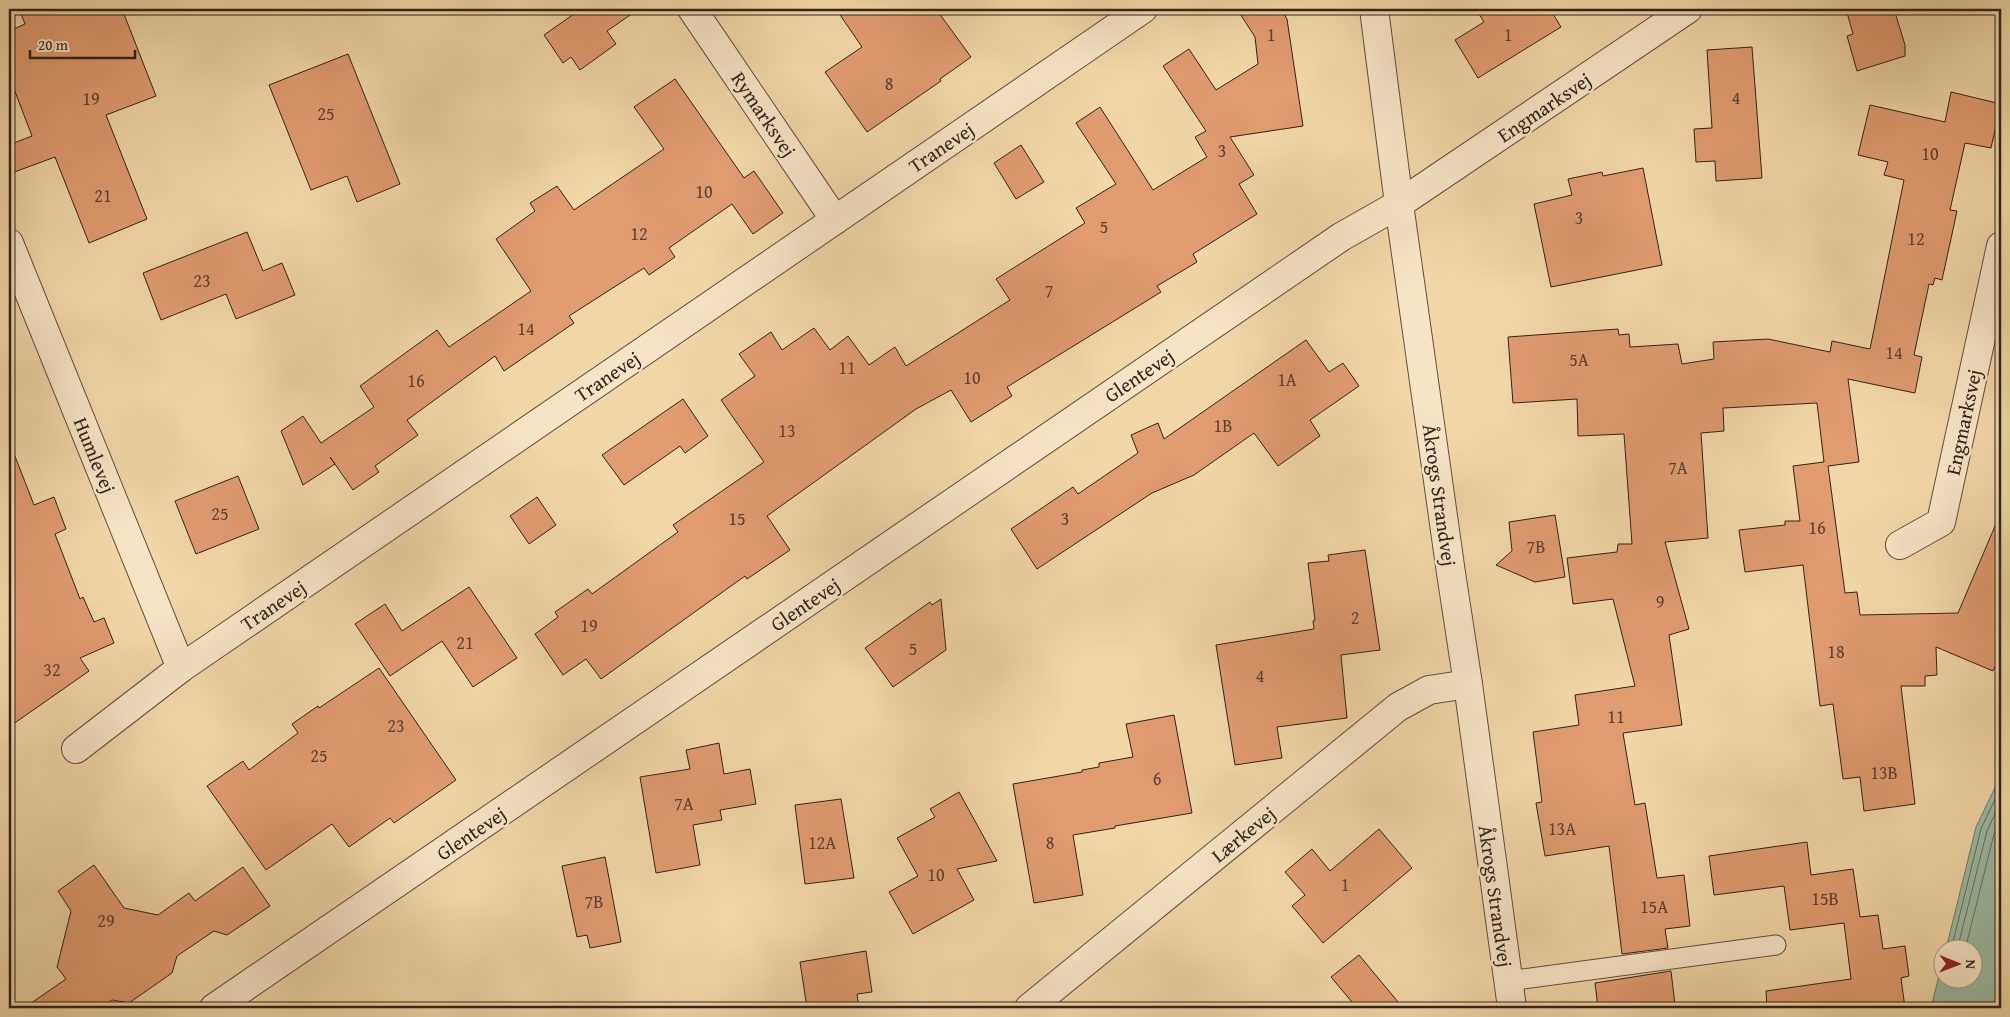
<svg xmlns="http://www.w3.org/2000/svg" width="2010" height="1017" font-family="'Gentium Book Plus',serif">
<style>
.water{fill:#9bbaa4;stroke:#717e6e}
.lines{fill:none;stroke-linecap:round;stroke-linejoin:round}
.shore{stroke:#666e60;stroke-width:1}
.building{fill:#e09b6f;stroke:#31231d}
.service-casing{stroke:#61503f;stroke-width:21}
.minor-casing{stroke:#61503f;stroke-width:30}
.tertiary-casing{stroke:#61503f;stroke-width:30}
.service{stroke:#f6e5c5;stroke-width:19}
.minor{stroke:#f6e5c5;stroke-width:28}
.tertiary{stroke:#f6e5c5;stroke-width:28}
.labels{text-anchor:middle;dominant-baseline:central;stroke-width:5;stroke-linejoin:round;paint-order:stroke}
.number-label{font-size:18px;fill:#5d4132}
.street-label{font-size:20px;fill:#31231d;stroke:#f6e5c5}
</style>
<rect width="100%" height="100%" fill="#f1d7a6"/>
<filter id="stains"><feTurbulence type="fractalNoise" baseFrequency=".004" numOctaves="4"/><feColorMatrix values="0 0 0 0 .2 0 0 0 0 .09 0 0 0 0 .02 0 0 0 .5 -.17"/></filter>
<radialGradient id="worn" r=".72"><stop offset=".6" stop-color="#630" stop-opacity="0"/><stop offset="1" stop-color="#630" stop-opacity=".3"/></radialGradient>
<!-- water -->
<polygon class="water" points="2001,775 2001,1008 1931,1008 1942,963 1942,980 1972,980 1972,950 1946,949 1976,827"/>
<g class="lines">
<!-- shore -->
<g class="shore">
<polyline points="1951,950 1981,829 2001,786"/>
<polyline points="1957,950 1987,831 2001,801"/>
<polyline points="1965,950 1994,834 2001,818"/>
</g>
</g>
<!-- building -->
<g class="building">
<polygon points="19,9 122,9 156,96 106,115 147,219 89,243 55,157 9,174 9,145 32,136 9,76 9,31 25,24"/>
<polygon points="581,9 639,9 607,31 616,44 580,70 571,57 563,63 544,35"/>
<polygon points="836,9 936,9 971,57 940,79 941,81 867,132 825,72 862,47"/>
<polygon points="1237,9 1281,9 1287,19 1303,126 1230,137 1254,175 1239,184 1257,214 1193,254 1197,262 1157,286 1161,292 1007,387 1012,396 971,422 951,390 916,409 767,516 790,550 747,579 745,576 601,679 586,659 563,675 535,634 558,617 555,612 588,589 592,594 678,532 673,525 764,462 721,400 755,376 739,354 771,332 782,350 814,328 830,350 848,336 869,365 895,347 906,366 1010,300 996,279 1085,223 1076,208 1116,184 1076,123 1100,107 1153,190 1207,157 1195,137 1206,131 1163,66 1189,49 1216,90 1258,64 1255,37"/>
<polygon points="1476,9 1550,9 1561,27 1478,78 1455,40 1484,22"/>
<polygon points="1846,9 1894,9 1905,45 1905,56 1857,71 1847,36 1853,34"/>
<polygon points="1752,47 1762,178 1716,181 1715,161 1696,162 1694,129 1712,128 1707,50"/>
<polygon points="348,54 400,184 357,202 347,176 311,190 269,85"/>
<polygon points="675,79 744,178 754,171 783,213 753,234 732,204 669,248 675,257 649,275 644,268 569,316 574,323 504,371 495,356 407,420 418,435 375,466 379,472 353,490 330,457 335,464 303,485 281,431 303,416 321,443 374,407 360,386 437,330 449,347 531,291 496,239 535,211 530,203 557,186 574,210 664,149 634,107"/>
<polygon points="1951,92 2001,104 1991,148 1965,143 1950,210 1957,211 1942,280 1935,278 1933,285 1929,284 1914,355 1922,357 1915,393 1848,379 1859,462 1828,466 1845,593 1857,592 1860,615 1958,613 2001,512 2001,653 1993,671 1936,647 1937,675 1925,676 1925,686 1901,686 1915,804 1864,811 1860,777 1843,779 1833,704 1820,706 1803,565 1745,572 1739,530 1785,525 1785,521 1800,521 1793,466 1824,462 1817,403 1723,408 1724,431 1701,433 1708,538 1665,542 1689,629 1669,635 1682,725 1623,733 1635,805 1645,803 1657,878 1684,875 1690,926 1665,929 1668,948 1622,954 1609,846 1545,856 1536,803 1542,802 1533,732 1579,725 1575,695 1635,686 1613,599 1573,604 1567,558 1617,552 1618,544 1632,544 1624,434 1578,436 1577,399 1513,403 1508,337 1618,329 1619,335 1629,334 1630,347 1678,344 1682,364 1714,359 1713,342 1768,339 1830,352 1832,341 1870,349 1904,180 1884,175 1888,162 1858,155 1870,105 1945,122"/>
<polygon points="1021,145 1044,182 1016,199 994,163"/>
<polygon points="1643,168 1662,265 1551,287 1534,204 1572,195 1568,179 1602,172 1603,176"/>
<polygon points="247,232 263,271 282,263 295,295 236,319 226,294 161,320 143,273"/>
<polygon points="1306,340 1329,372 1343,363 1359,386 1310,420 1320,436 1278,466 1254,433 1194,475 1152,493 1037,569 1011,529 1073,487 1078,494 1138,453 1131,435 1158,423 1164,439"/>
<polygon points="683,399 708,436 685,453 680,446 624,485 602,455"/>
<polygon points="11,446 34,505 54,497 66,529 55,534 80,599 83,597 94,622 104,618 114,643 80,658 89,671 9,727 9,447"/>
<polygon points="238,476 259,529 196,554 175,501"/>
<polygon points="537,497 556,525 529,544 510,516"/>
<polygon points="1555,515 1565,577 1535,582 1496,565 1512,551 1509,522"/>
<polygon points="1365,550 1380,650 1341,655 1347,718 1277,727 1282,758 1235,765 1216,645 1314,629 1313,621 1315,620 1308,563 1329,561 1328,555"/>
<polygon points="469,587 517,658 473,687 442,641 390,676 355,624 385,604 402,631"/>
<polygon points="941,599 946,650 893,687 865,648 930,602 932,605"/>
<polygon points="379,668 456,780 394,823 390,818 349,847 332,824 266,870 207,786 243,761 249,770 298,733 292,724 318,706 319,708"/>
<polygon points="1174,715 1192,813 1115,826 1115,828 1073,835 1083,895 1034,903 1013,784 1082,772 1082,770 1099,767 1099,763 1133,757 1126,724"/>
<polygon points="719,743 724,774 750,769 756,804 720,810 722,820 693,825 700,865 656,873 640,777 690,769 686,750"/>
<polygon points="959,792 997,861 957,869 974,900 913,934 889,892 918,876 897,838 935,817 930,809"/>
<polygon points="841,799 854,878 805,884 795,805"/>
<polygon points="1379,829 1412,868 1323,943 1292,906 1305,895 1285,872 1312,849 1330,871"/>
<polygon points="1807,842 1811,875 1853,869 1860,917 1878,915 1883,949 1905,946 1909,976 1901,978 1905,1008 1767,1008 1766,991 1851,979 1844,923 1790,930 1784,886 1714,895 1709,856"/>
<polygon points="605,857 621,942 590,948 587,935 577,937 562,866"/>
<polygon points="94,865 124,908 158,915 189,893 195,901 243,867 270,906 227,935 214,931 177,956 172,973 129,1003 112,1000 101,1008 24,1008 66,979 57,967 71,911 58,891"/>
<polygon points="866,951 872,992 857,994 859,1008 807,1008 800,962"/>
<polygon points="1359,955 1403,1008 1357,1008 1331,977"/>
<polygon points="1671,971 1675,1005 1646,1008 1598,1008 1595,983"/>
</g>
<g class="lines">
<!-- service casing -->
<g class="service-casing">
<polyline id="service" points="1508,981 1776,945"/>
</g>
<!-- minor casing -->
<g class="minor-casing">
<g id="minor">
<polyline points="692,9 835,220"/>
<polyline points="9,243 181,668"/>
<polyline points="1900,545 1941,522 2001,246"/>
<polyline points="76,749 181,668 1143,9"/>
<polyline points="214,1008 1341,237 1399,204 1688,9"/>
<polyline points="1029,1008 1398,707 1429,690 1468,684"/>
</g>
</g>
<!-- tertiary casing -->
<g class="tertiary-casing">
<polyline id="tertiary" points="1374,9 1399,204 1451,573 1468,684 1512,1008"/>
</g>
<!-- service -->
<use href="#service" class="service"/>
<!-- minor -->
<use href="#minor" class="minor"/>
<!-- tertiary -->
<use href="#tertiary" class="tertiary"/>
</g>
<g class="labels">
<!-- number labels -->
<g class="number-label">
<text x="1271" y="34">1</text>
<text x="1508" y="34">1</text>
<text x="889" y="83">8</text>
<text x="1736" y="97">4</text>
<text x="91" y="98">19</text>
<text x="326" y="113">25</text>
<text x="1222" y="150">3</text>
<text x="1930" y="153">10</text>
<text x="704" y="191">10</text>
<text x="103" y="195">21</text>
<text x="1579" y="217">3</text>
<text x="1104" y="226">5</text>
<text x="639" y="233">12</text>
<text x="1916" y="238">12</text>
<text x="202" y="280">23</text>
<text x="1049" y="290">7</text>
<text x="526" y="328">14</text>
<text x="1894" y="352">14</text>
<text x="1579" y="359">5A</text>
<text x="847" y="367">11</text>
<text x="972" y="377">10</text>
<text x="1287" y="379">1A</text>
<text x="416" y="380">16</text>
<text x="1223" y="425">1B</text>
<text x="787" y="430">13</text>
<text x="1678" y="467">7A</text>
<text x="220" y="513">25</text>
<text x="737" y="518">15</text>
<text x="1065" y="518">3</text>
<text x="1817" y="527">16</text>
<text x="1536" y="546">7B</text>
<text x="1660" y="601">9</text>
<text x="1355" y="617">2</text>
<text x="589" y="625">19</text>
<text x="465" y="642">21</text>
<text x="913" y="648">5</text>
<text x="1836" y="651">18</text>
<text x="52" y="669">32</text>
<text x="1260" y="675">4</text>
<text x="1616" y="716">11</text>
<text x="396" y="725">23</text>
<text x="319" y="755">25</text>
<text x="1884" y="772">13B</text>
<text x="1157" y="778">6</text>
<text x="684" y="803">7A</text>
<text x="1562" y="828">13A</text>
<text x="822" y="842">12A</text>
<text x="1050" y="842">8</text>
<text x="936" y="874">10</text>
<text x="1345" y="884">1</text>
<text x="1825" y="898">15B</text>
<text x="594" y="901">7B</text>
<text x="1654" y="906">15A</text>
<text x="106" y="920">29</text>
</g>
<!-- street labels -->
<g class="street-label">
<text transform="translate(1544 107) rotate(-34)">Engmarksvej</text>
<text transform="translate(764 114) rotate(56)">Rymarksvej</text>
<text transform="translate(941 147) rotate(-34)">Tranevej</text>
<text transform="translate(1139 375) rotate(-34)">Glentevej</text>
<text transform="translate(607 376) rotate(-34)">Tranevej</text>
<text transform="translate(1963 422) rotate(-78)">Engmarksvej</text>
<text transform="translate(95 455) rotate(68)">Humlevej</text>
<text transform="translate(1440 495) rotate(82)">Åkrogs Strandvej</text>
<text transform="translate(805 604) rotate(-34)">Glentevej</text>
<text transform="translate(273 605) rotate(-34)">Tranevej</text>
<text transform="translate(471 833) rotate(-34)">Glentevej</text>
<text transform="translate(1243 834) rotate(-39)">Lærkevej</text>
<text transform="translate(1496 896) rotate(82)">Åkrogs Strandvej</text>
</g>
</g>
<!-- margin -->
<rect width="2010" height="1017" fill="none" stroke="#f1d7a6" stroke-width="30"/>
<rect x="10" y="10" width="1990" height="997" fill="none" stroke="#31231d" stroke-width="2.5"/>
<rect x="15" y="15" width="1980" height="987" fill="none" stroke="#31231d"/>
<!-- north arrow -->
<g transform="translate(1958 964) rotate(91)"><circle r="24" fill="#f6e5c5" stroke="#a79782"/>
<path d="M0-4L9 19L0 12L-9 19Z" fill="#8f2418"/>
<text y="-8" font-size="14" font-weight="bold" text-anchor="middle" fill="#31231d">N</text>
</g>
<!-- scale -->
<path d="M30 50v8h105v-8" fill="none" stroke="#31231d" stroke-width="2.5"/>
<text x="38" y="50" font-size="15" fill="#31231d" stroke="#f6e5c5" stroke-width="4" paint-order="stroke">20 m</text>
<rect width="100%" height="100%" filter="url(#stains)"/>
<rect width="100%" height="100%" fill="url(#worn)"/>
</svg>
